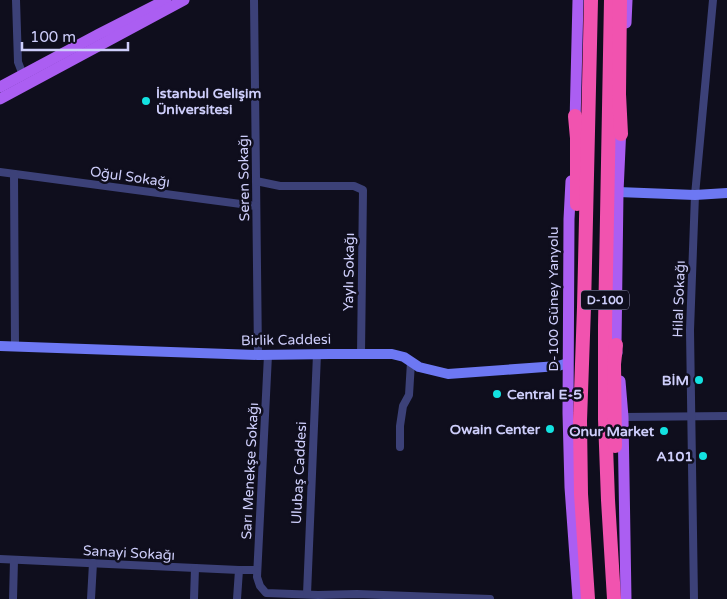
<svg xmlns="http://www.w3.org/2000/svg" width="727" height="599" font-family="'Varela Round',sans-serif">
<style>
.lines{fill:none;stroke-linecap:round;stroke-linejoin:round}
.street{stroke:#3c4178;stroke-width:8}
.secondary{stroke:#6d78f3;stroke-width:10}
.primary{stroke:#ab5ef2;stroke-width:11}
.highway{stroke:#f153af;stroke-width:14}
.poi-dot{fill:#13e2e1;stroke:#0f0e1d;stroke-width:2}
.labels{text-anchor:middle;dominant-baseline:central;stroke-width:5;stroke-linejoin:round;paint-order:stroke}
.shield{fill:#0f0e1d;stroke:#9594b8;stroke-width:1}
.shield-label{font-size:12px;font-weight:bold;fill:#cecefb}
.poi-label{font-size:14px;font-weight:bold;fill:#cecefb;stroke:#0f0e1d;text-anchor:end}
.street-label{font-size:14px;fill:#cecefb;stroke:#0f0e1d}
</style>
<rect width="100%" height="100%" fill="#0f0e1d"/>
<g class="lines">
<!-- street -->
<g class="street">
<polyline points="16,0 18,62 23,75"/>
<polyline points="254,0 258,355"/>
<polyline points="0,172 256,206"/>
<polyline points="14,174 15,346"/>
<polyline points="256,181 280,186 354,186 363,190 361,354"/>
<polyline points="268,355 257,577 260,586 266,593 318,595 357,594 490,599"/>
<polyline points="623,417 727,416"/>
<polyline points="400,447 400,426 403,406 409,395 411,362"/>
<polyline points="0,559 239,570 257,570"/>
<polyline points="307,594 317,354"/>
<polyline points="13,599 14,560"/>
<polyline points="91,599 93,563"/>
<polyline points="194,599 195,568"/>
<polyline points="237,599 239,570"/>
<polyline points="694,599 690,330 695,195 713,0"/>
</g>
<!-- secondary -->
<g class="secondary">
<polyline points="618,192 695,195 727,193"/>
<polyline points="0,346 258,355 330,354 392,354 404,357 419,367 448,374 558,366 568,363"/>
</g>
<!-- primary -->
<g class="primary">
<polyline points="626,23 627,0"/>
<polyline points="0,87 99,34 166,0"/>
<polyline points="0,99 184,0"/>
<polyline points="575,123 578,0"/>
<polyline points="571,181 569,219 568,413 570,487 578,599"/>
<polyline points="617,353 616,345 618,192 621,126"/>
<polyline points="620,381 623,417 626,599"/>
</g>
<!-- highway -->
<g class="highway">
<polyline points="611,0 605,326 605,419 608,500 614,599"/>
<polyline points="620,0 619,94 621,134"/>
<polyline points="575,116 577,138 577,204"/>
<polyline points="615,446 614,364 616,345"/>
<polyline points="588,599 581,494 580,421 584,307 591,0"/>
</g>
</g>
<!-- markers -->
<g class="poi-dot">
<circle cx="146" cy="101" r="5"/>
<circle cx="699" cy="380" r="5"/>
<circle cx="497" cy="394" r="5"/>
<circle cx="550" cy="429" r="5"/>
<circle cx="664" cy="431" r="5"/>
<circle cx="703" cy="456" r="5"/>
</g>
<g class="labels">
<!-- shield labels -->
<rect class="shield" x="581" y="290.5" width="48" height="19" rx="4"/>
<g class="shield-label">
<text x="605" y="300">D-100</text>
</g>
<!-- poi labels -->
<g class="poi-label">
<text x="156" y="93" text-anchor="start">İstanbul Gelişim<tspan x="156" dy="16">Üniversitesi</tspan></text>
<text x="689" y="380">BİM</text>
<text x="507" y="394" text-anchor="start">Central E-5</text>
<text x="540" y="429">Owain Center</text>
<text x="654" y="431">Onur Market</text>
<text x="693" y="456">A101</text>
</g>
<!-- street labels -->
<g class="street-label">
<text transform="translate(130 177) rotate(8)">Oğul Sokağı</text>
<text transform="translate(244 178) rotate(-91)">Seren Sokağı</text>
<text transform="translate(349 272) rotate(-89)">Yaylı Sokağı</text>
<text transform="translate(553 299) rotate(-90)">D-100 Güney Yanyolu</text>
<text transform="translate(679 299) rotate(-88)">Hilal Sokağı</text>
<text transform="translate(286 340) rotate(-1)">Birlik Caddesi</text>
<text transform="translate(250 471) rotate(-87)">Sarı Menekşe Sokağı</text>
<text transform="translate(299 473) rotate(-87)">Ulubaş Caddesi</text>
<text transform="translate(129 553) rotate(3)">Sanayi Sokağı</text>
</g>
</g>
<!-- scale -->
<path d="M22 42v8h106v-8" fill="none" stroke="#cecefb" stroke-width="2.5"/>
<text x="30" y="42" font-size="15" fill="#cecefb" stroke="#0f0e1d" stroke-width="4" paint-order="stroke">100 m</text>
</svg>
